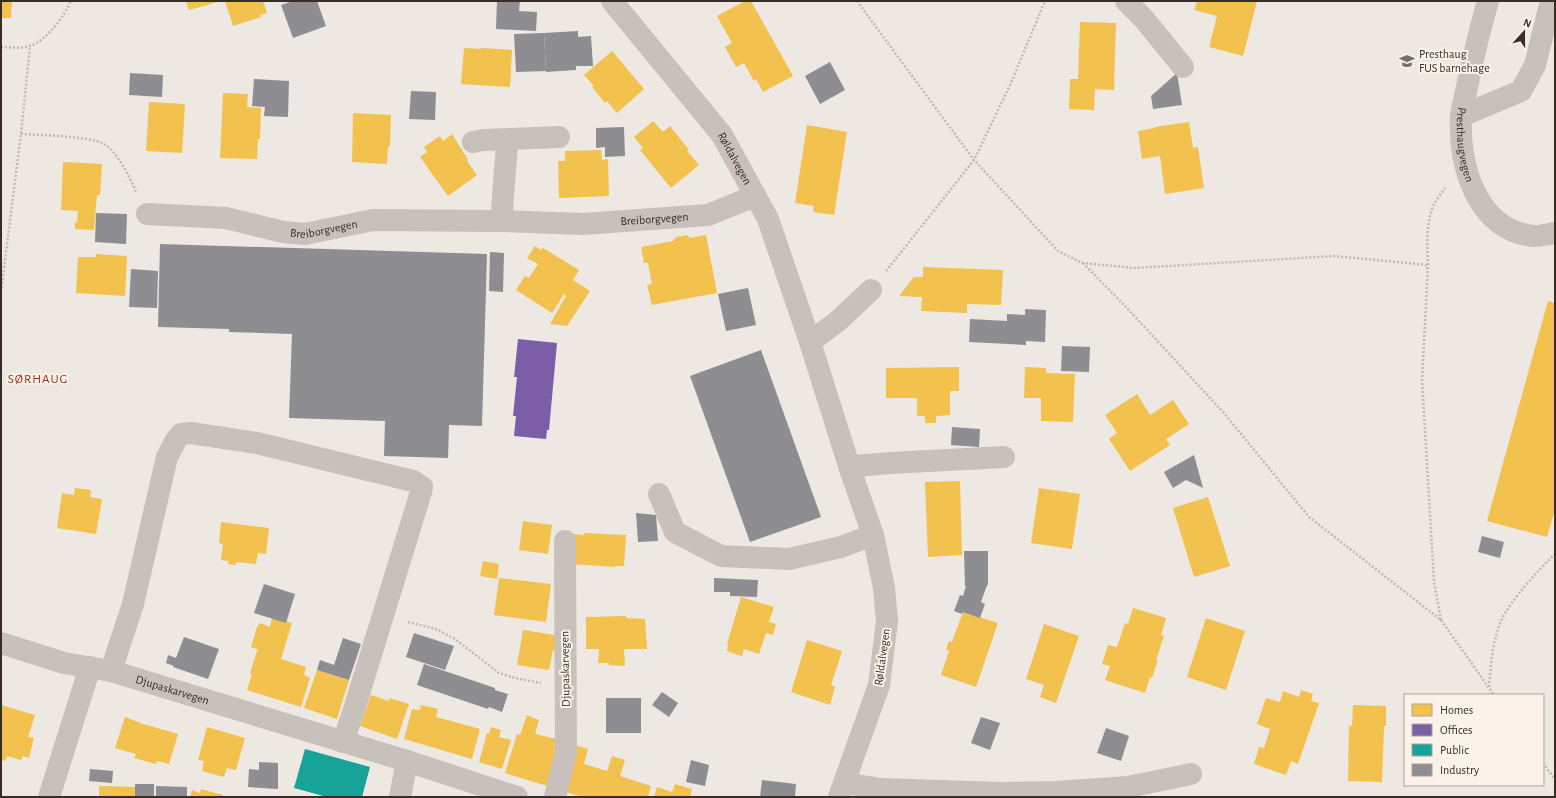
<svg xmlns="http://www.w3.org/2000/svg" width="1556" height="798" font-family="'Alegreya Sans',sans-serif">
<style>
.homes{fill:#f2c14e}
.offices{fill:#7b5ea7}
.public{fill:#17a398}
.industry{fill:#8d8d92}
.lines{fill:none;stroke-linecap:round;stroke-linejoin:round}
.path{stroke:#c1b8b2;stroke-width:2.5;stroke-dasharray:2 2;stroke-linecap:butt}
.minor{stroke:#c8c0ba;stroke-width:22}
.labels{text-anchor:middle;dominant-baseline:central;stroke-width:4;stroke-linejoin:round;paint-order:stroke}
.poi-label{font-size:12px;fill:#392d28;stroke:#fbf2e9;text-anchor:start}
.street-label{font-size:12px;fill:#392d28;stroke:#fbf2e9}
.neighbourhood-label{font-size:13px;letter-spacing:1px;fill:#903219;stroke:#fbf2e9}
</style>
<rect width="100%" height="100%" fill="#eee8e2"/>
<!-- homes -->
<g class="homes">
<polygon points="1,1 12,1 11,18 1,18"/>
<polygon points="186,1 221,1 189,10"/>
<polygon points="225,1 263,1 267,13 260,15 261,17 233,26"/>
<polygon points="745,1 751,1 793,76 763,92 756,79 754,81 744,63 736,67 725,47 732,43 717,16"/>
<polygon points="1197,1 1257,1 1243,56 1209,47 1217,16 1194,10"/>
<polygon points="1080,22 1116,23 1114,90 1095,89 1094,110 1069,109 1070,79 1078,79"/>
<polygon points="464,48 481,49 481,48 512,50 510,87 461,84"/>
<polygon points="612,51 644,89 617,113 607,101 605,103 592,87 594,86 584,75"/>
<polygon points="223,93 248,94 247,107 261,108 260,139 258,139 257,159 220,158"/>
<polygon points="149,102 185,104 182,153 146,151"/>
<polygon points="353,113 391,115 390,146 388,147 387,164 352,162"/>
<polygon points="653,121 663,132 670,126 689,150 687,151 699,165 671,188 640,150 643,148 634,137"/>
<polygon points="1189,122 1193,148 1198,147 1204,188 1165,194 1160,156 1142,159 1138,131 1155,128 1155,127"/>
<polygon points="807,125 847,132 834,215 813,212 814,206 795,203"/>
<polygon points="452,134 468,160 467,161 477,175 448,196 420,157 427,152 424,147 440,136 443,141"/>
<polygon points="601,150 602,160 608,159 609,196 559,198 558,161 565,161 565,151"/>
<polygon points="63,162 102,164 100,195 97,195 94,230 75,229 75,222 77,223 78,211 61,210"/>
<polygon points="687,235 690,238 706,235 717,293 652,305 647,285 652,284 648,263 644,263 641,247 673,241 676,237"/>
<polygon points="535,246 541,250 543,248 579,270 573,280 590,291 567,326 550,324 566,296 564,294 552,313 516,290 525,276 529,278 538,264 527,258"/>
<polygon points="96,254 127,256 125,296 76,293 78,257 96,257"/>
<polygon points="923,267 1003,270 1001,305 967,304 967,313 921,311 922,297 899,296 914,277 923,277"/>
<polygon points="1548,301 1555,303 1555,510 1547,537 1487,521"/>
<polygon points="959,367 959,391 950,391 950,415 936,416 936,423 925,423 925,416 917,416 917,398 886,398 886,368"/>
<polygon points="1025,367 1046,368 1046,373 1075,374 1073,422 1041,421 1041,398 1024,398"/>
<polygon points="1137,394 1150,415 1173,400 1189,424 1166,439 1170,445 1130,471 1109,439 1117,433 1105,415"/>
<polygon points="960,481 962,555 928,557 925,482"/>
<polygon points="75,488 91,490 90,497 102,499 96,534 57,528 62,493 74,495"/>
<polygon points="1039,488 1080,494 1072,549 1031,543"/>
<polygon points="1208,497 1230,566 1194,577 1173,508"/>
<polygon points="523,521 552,525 548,554 519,550"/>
<polygon points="221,522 269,528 266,554 258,553 256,564 236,562 236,565 228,564 229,561 221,560 223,544 219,543"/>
<polygon points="584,533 626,535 624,566 615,566 615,567 570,564 572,534 584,535"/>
<polygon points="483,561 499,564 497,579 480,576"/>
<polygon points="499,578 551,584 546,622 494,615"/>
<polygon points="741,597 774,607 769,622 776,624 773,635 766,633 759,654 744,649 742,656 727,651 728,645 727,644"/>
<polygon points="1133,608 1166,618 1161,635 1164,636 1156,660 1158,660 1152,678 1150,677 1145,693 1105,680 1110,666 1102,664 1108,645 1117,647 1125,623 1128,624"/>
<polygon points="963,612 998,623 976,687 941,675 949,651 946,649 949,641 952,642"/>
<polygon points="626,616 626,618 645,619 647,649 624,649 625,666 609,665 609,663 598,663 599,649 586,649 586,617"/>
<polygon points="272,618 292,623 281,659 306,667 304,675 310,678 301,707 247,690 252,674 250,673 257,651 259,650 251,647 257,627 260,623 270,627"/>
<polygon points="1206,618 1245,631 1226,690 1187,677"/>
<polygon points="1044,624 1079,636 1056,703 1040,697 1044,685 1026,679"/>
<polygon points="523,630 561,636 558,651 553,650 549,670 517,665"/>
<polygon points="807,640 842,651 831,685 835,687 830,705 791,692"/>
<polygon points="317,670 349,680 337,719 304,708"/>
<polygon points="1301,690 1313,694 1311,701 1319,703 1298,764 1291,761 1286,775 1254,764 1259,747 1264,748 1270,729 1257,724 1266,698 1280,702 1283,691 1299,697"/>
<polygon points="371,695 389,701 389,698 409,704 397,739 360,726"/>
<polygon points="1,705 35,715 28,737 34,738 29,758 23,756 21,760 7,756 5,761 1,760"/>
<polygon points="421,705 438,709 436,717 480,729 472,759 404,739 412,709 420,710"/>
<polygon points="1353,705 1386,706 1386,726 1384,726 1382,782 1348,781 1349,725 1352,726"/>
<polygon points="527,715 539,720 535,734 557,739 554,746 557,747 552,764 557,766 550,787 505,773 517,734 520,735"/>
<polygon points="125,717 143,724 178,734 169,764 157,761 156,764 134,758 136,754 115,748"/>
<polygon points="207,727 245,738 236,770 227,768 224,777 202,771 204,761 198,760"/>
<polygon points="491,727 501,730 499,737 511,740 502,769 479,762 487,733 489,734"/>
<polygon points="575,745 588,749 584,764 607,771 612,756 625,760 620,776 651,786 648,797 583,797 565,792"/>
<polygon points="675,784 692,789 690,797 654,797 657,787 672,792"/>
<polygon points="99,786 135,787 135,797 99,797"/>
<polygon points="201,789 223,795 222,797 190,797 192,790 200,793"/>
</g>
<!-- offices -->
<polygon class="offices" points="518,339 557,343 549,430 547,430 546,439 514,436 516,416 513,416 517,377 514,377"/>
<!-- public -->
<polygon class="public" points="305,749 370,767 362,797 327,797 294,788"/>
<!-- industry -->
<g class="industry">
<polygon points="293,1 317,1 326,26 293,38 281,5"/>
<polygon points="497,1 520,1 519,11 537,12 536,31 496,29"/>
<polygon points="578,31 578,37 591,36 593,66 576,66 576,70 546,72 544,33"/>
<polygon points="544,33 546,71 516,72 514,34"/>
<polygon points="830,62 845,90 820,104 805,76"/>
<polygon points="130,73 163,75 162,97 129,95"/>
<polygon points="1177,73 1182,105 1153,109 1151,96"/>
<polygon points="254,79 289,81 288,117 264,116 265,107 252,106"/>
<polygon points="411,91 436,92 435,120 409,119"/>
<polygon points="624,127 625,156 605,157 605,147 596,148 596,128"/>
<polygon points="96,213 127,214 126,244 95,242"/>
<polygon points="160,244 487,254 482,426 449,425 448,458 384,456 385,421 289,418 292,334 229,332 229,329 158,327"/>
<polygon points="490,252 504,253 503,292 489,291"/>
<polygon points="131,269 158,271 157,308 129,307"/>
<polygon points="748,288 756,325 726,331 718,294"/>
<polygon points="1025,309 1046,310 1045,342 1026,341 1026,345 969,342 970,319 1007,321 1007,314 1025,315"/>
<polygon points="1062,346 1090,347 1089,372 1061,371"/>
<polygon points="761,350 821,517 750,542 690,376"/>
<polygon points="952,427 980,429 979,447 951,445"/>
<polygon points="1194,455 1203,488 1186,480 1173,488 1164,472"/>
<polygon points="636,513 656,515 658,541 638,542"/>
<polygon points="1482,536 1504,542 1500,558 1478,552"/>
<polygon points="964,551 988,551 988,585 987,585 981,602 985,604 980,618 963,612 962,614 954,611 960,595 963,596 966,586 965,586"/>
<polygon points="714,578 758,580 757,597 730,596 730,592 714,592"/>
<polygon points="264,584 295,594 286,623 254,613"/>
<polygon points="414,633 454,646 445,670 406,657"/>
<polygon points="184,637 219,649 208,679 173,667 174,666 166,663 168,655 176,658"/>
<polygon points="343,638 361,644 349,680 317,670 320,660 334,665"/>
<polygon points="424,664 495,688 495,690 508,694 502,712 489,707 488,709 417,685"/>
<polygon points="662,692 678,703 669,717 652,705"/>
<rect x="606" y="698" width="35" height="35"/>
<polygon points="981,717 1000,723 990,750 971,743"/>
<polygon points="1106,728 1129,736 1121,761 1097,753"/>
<polygon points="691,760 709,765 705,786 686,782"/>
<polygon points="259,762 278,763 278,789 248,787 249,769 259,770"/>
<polygon points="90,769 113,771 112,783 89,781"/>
<polygon points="762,780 796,784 795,797 760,797"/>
<rect x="135" y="784" width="19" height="13"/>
<polygon points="156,786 187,787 187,797 156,797"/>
</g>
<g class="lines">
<!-- path -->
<g class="path">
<polyline points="857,1 974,160 1058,251 1082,263 1135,268 1334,256 1428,265"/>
<path d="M 1,47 C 10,47 21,49 29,46 C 46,42 64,16 71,1"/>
<path d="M 21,134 C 39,135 90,136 104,144 C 116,150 131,179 136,192"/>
<polyline points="1083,263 1126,307 1223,412 1309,517 1441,620 1494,695"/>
<polyline points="886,271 974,160 1011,83 1045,1"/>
<polyline points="1,292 21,134 30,46"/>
<path d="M 1441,620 L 1434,581 L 1422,381 L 1428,265 C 1427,245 1426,225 1433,206 C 1436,200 1441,194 1445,188"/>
<polyline points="408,622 436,629 455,639 499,673 515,678 541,683"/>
<path d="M 1489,687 C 1491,665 1492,642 1501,621 C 1510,601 1539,569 1555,554"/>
<polyline points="1543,763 1555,779"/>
</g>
<!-- minor -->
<g class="minor">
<path id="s1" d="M 612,1 L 722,135 L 768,219 L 810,342 L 850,469 L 873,535 L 884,588 L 887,621 L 879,685 L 839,797"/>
<polyline points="1126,1 1144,19 1183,67"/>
<path id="s2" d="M 1488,1 C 1480,29 1473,58 1467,87 C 1465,96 1462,107 1461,116 C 1458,165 1477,231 1534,236 C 1541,236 1548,234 1555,233"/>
<polyline points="1461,116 1521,91 1535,65 1551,1"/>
<polyline points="473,142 483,140 559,137"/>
<path id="s3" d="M 147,214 L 226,218 L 283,232 L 305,234 L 373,220 L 502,221 L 583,224 L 708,215 L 755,196"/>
<path d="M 502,221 C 502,194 506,167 507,140"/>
<polyline points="810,342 838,321 871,290"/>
<polyline points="850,469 855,466 891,463 1004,457"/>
<polyline points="659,494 675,532 721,556 789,559 841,547 873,535"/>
<path id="s4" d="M 1,643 L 64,663 L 111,671 L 407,761 L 517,797"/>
<polyline points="111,671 133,604 167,457 176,440 181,434 191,433 257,443 413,481 422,487 421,492 353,713 343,742"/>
<polyline points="845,783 881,789 1001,793 1056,792 1128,787 1191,774"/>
<polyline points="49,797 90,667"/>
<polyline points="400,797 407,761"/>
<polyline points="555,797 566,752 565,541"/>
</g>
</g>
<!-- icons -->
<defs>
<g id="school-bare" transform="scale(1.2)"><path d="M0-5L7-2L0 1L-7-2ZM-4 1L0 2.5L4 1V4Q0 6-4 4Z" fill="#786e69" stroke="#fbf2e9" stroke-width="2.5" paint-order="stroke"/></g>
</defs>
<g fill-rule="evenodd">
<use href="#school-bare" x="1407" y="61"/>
</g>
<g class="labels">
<!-- poi labels -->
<g class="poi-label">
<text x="1419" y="54">Presthaug<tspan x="1419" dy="14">FUS barnehage</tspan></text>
</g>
<!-- street labels -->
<g class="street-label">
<text stroke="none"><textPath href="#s2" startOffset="147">Presthaugvegen</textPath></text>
<text stroke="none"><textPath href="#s1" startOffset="200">Røldalvegen</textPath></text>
<text stroke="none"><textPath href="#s3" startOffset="511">Breiborgvegen</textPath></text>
<text stroke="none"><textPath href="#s3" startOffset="179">Breiborgvegen</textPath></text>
<text transform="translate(882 657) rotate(-82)">Røldalvegen</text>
<text transform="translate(565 669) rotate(-91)">Djupaskarvegen</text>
<text stroke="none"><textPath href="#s4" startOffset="178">Djupaskarvegen</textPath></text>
</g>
<!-- neighbourhood labels -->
<g class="neighbourhood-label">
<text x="38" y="379">SØRHAUG</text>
</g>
</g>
<!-- border -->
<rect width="1556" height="798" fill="none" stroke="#392d28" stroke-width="4"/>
<!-- legend -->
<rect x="1404" y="694" width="140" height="92" fill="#fbf2e9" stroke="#ada39c"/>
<rect x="1412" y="704" width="20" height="12" fill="#f2c14e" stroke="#ada39c"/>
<text x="1440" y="714" font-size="12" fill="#392d28">Homes</text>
<rect x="1412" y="724" width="20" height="12" fill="#7b5ea7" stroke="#ada39c"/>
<text x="1440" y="734" font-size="12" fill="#392d28">Offices</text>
<rect x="1412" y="744" width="20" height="12" fill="#17a398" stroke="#ada39c"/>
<text x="1440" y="754" font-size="12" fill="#392d28">Public</text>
<rect x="1412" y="764" width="20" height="12" fill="#8d8d92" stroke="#ada39c"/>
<text x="1440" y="774" font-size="12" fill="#392d28">Industry</text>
<!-- north arrow -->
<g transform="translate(1524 32) rotate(21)" stroke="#fbf2e9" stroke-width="3" paint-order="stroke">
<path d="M0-3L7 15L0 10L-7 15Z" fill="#392d28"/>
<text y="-6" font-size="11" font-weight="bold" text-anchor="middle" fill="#392d28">N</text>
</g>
</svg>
